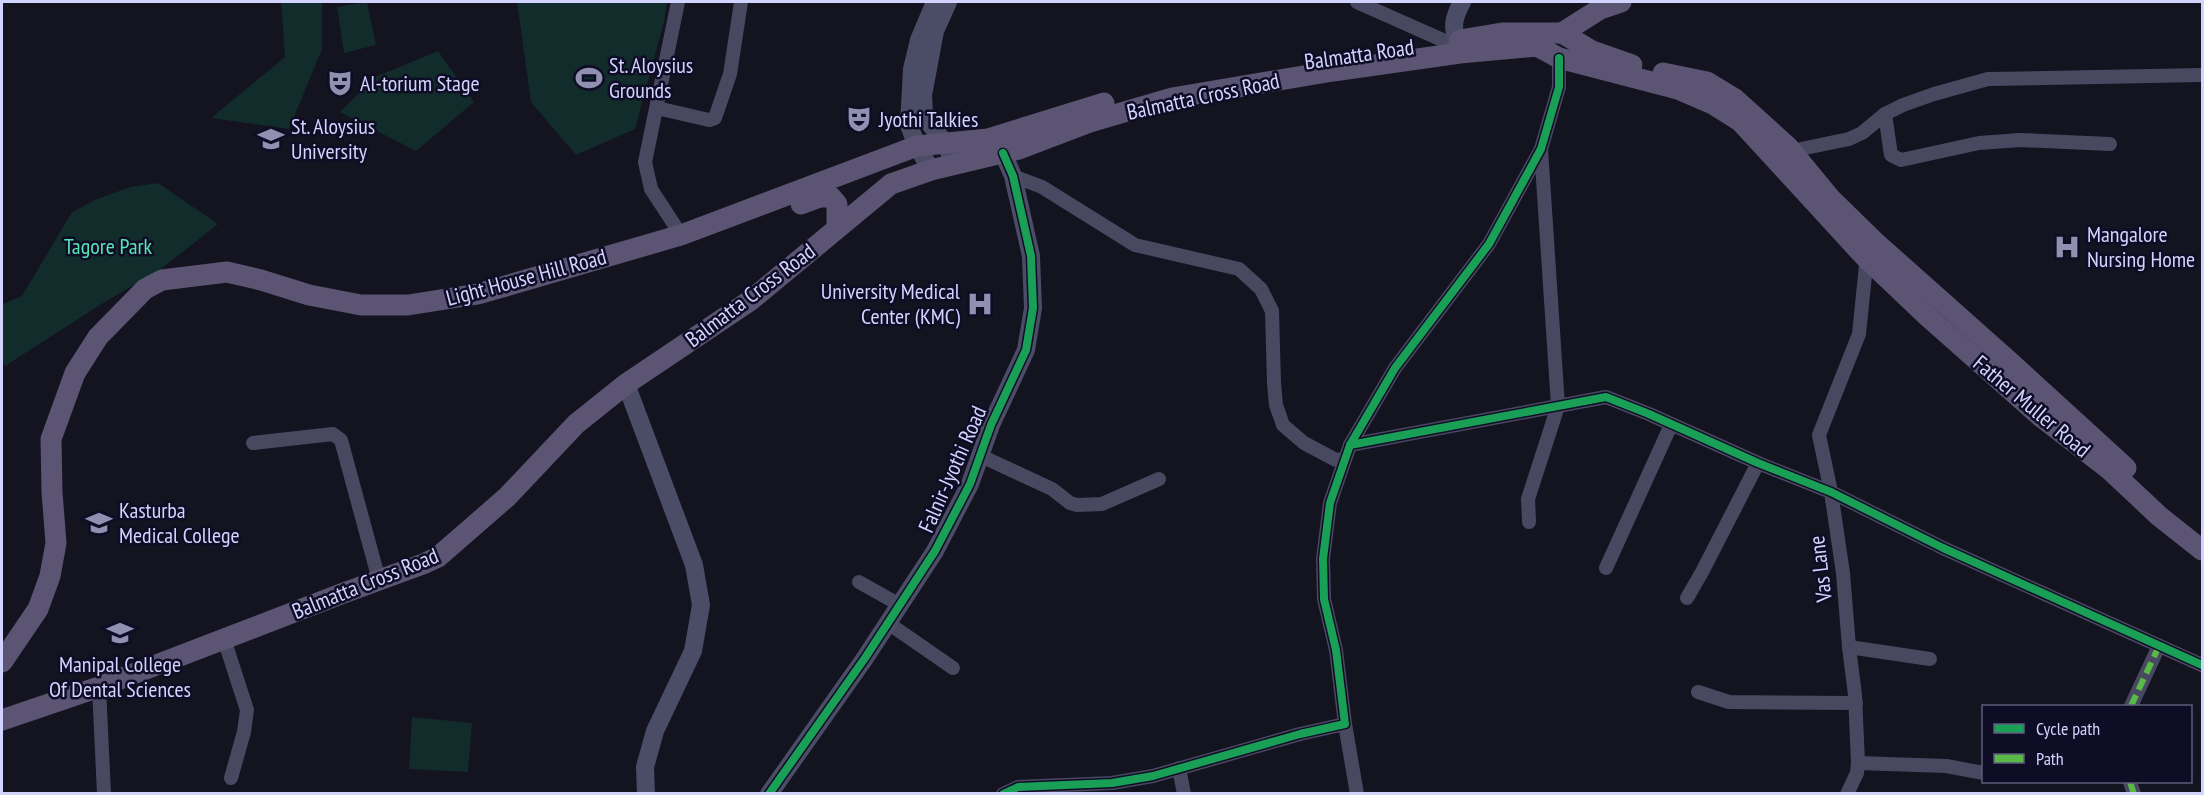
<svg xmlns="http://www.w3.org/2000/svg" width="2204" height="795" font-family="'PT Sans Narrow',sans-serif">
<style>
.green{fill:#112c2a}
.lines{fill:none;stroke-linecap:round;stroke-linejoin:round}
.street{stroke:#484961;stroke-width:14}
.secondary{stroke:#4b4d67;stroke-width:18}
.primary{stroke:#5b5473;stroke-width:21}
.quiet{stroke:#58b947;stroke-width:6;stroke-dasharray:12 6;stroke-linecap:butt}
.cycleway-casing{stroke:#0f0d26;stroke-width:11}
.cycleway{stroke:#1a9f57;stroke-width:8}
.labels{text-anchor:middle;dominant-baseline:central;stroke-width:5;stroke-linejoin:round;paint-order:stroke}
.street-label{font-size:22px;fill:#d3d3ff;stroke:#0f0d26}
.poi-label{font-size:22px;fill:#d3d3ff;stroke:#0f0d26;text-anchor:start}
.park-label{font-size:22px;fill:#57e6b5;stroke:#0f0d26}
</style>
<rect width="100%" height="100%" fill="#141320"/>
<!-- green -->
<g class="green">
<polygon points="281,2 322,2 322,49 289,129 211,118 285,57"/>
<polygon points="367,2 376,45 344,53 337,7"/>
<polygon points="517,2 667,2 664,22 635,129 576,155 531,102"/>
<polygon points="438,51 474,102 416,151 340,112 375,77"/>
<polygon points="158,183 218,224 161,269 100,305 5,366 2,360 2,310 3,304 22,296 72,212 95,200 130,187"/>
<polygon points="412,717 472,723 468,772 409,769"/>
</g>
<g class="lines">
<!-- street -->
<g class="street">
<polyline points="678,2 645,162 651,189 681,235"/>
<polyline points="1357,2 1447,42"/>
<polyline points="657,108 709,120 715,118 730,74 741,2"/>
<polyline points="1885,114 1891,155 1901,160 1979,143 2020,140 2110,144"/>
<polyline points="1791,151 1849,139 1862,133 1885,114 1903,105 1934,94 1988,79 2202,75"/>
<polyline points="1013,176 1042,187 1135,245 1239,269 1261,289 1272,311 1274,383 1276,405 1283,425 1304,443 1336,460 1345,459"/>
<polyline points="253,443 333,434 341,440 379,580"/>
<polyline points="1350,445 1606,397 1649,414 1758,463 1831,492 1943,548 2202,665"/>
<polyline points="981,456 1052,489 1070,503 1077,505 1102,504 1159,479"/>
<polyline points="1529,522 1528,499 1558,406 1541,149"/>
<polyline points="1606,568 1671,425"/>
<polyline points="859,582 900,605"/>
<polyline points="1687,598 1702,572 1758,463"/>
<polyline points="888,623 953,668"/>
<polyline points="224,639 247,710 244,732 231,778"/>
<polyline points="1849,647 1930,659"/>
<polyline points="99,687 104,794"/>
<polyline points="1698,692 1729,702 1856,703"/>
<polyline points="2131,706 2159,646"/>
<polyline points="1345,724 1357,794"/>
<polyline points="1858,763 1946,766 1984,773"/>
<polyline points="1179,768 1184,794"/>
<polyline points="2130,782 2134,794"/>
<polyline points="1003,794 1018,787 1112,783 1153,776 1300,734 1345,724 1336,650 1324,599 1323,559 1330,503 1350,445 1395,368 1489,244 1541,149 1559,87 1559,58"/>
<polyline points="1847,794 1857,773 1858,763 1855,695 1849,647 1843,573 1831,492 1819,435 1859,334 1867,255"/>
</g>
<!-- secondary -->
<g class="secondary">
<polyline points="948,2 935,31 923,95 924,113 930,124 946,144 954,165"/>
<path d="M 1457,40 C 1451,26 1455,15 1462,2"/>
<polyline points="931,170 917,146 909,125 912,69 919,40 935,2"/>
<polyline points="626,384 694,565 701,605 693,651 655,731 645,767 646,794"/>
<polyline points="769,794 865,658 935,551 970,484 991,425 1026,350 1033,308 1031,256 1013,176 1003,153"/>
</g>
<!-- primary -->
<g class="primary">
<polyline points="1562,33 1592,51 1632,65"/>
<polyline points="1460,40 1502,33 1562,33 1600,9 1621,2"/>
<polyline points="1663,73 1707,82 1735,99 1788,147 1830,198 1875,242 2010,362 2126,468"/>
<polyline points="801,204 820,197 831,197 837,204 837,228"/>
<polyline points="2,662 38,609 50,576 56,543 52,492 51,439 75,373 98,337 145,289 162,280 227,272 261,280 309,295 361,305 408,305 478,294 681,235 917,146 988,139 1104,103"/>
<polyline points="2,720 99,687 341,594 423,564 438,557 507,497 576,424 626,384 751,300 891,184 931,170 1019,149 1090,122 1172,98 1333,71 1460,53 1537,46 1559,58 1678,89 1713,104 1740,121 1865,257 1927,316 2040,416 2110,470 2159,516 2202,550"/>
</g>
<!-- quiet -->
<g class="quiet">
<polyline points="2131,706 2159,646"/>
<polyline points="2130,782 2134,794"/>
</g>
<!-- cycleway casing -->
<g class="cycleway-casing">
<g id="cycleway">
<polyline points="1350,445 1606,397 1649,414 1758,463 1831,492 1943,548 2202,665"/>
<polyline points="769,794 865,658 935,551 970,484 991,425 1026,350 1033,308 1031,256 1013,176 1003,153"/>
<polyline points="1003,794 1018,787 1112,783 1153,776 1300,734 1345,724 1336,650 1324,599 1323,559 1330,503 1350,445 1395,368 1489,244 1541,149 1559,87 1559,58"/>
</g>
</g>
<!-- cycleway -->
<use href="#cycleway" class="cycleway"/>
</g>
<!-- icons -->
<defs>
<g id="stadium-bare" transform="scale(2.07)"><path d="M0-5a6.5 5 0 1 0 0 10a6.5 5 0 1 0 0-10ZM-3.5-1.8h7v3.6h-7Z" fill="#9090b1" stroke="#0f0d26" stroke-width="2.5" paint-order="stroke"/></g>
<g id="theatre-bare" transform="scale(2.07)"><path d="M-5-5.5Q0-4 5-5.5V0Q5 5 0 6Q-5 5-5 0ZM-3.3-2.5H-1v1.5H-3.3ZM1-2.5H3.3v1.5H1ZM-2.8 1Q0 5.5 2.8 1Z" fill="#9090b1" stroke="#0f0d26" stroke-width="2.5" paint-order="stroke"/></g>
<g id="university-bare" transform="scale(2.07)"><path d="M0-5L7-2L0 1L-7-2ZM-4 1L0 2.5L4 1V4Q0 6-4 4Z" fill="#9090b1" stroke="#0f0d26" stroke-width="2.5" paint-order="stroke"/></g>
<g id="hospital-bare" transform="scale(2.07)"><path d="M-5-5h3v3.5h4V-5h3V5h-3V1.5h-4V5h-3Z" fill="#9090b1" stroke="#0f0d26" stroke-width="2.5" paint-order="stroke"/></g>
</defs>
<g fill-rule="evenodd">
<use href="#stadium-bare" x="589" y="78"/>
<use href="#theatre-bare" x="340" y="83"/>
<use href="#theatre-bare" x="859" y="119"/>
<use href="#university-bare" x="271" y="139"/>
<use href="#hospital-bare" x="2067" y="247"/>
<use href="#hospital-bare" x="980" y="304"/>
<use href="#university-bare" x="99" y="523"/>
<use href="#university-bare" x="120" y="633"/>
</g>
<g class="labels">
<!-- street labels -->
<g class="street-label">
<text transform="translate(1359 54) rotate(-8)">Balmatta Road</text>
<text transform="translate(1203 96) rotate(-12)">Balmatta Cross Road</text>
<text transform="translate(526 277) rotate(-15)">Light House Hill Road</text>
<text transform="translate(750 295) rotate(-37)">Balmatta Cross Road</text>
<text transform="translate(2032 406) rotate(40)">Father Muller Road</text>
<text transform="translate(952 469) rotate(-66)">Falnir-Jyothi Road</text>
<text transform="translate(1820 569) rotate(-97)">Vas Lane</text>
<text transform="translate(365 583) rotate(-22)">Balmatta Cross Road</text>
</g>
<!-- poi labels -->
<g class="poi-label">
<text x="609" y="65">St. Aloysius<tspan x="609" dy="25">Grounds</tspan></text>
<text x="360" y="83">Al-torium Stage</text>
<text x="879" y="119">Jyothi Talkies</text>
<text x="291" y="126">St. Aloysius<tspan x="291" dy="25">University</tspan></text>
<text x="2087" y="234">Mangalore<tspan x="2087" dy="25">Nursing Home</tspan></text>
<text x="960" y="291" text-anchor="end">University Medical<tspan x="960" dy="25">Center (KMC)</tspan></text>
<text x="119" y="510">Kasturba<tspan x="119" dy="25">Medical College</tspan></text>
<text x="120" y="664" text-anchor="middle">Manipal College<tspan x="120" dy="25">Of Dental Sciences</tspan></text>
</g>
<!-- park labels -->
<g class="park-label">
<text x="108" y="246">Tagore Park</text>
</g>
</g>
<!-- border -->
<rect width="2204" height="795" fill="none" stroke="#d3d3ff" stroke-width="6"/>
<!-- legend -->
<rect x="1982" y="705" width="210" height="78" fill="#0f0d26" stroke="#5d5c7d" stroke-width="1.5"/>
<rect x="1994" y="724" width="30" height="9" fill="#1a9f57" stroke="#5d5c7d" stroke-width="1.5"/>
<text x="2036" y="735" font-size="18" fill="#d3d3ff">Cycle path</text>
<rect x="1994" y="754" width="30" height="9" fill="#58b947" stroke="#5d5c7d" stroke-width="1.5"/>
<text x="2036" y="765" font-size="18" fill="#d3d3ff">Path</text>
</svg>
